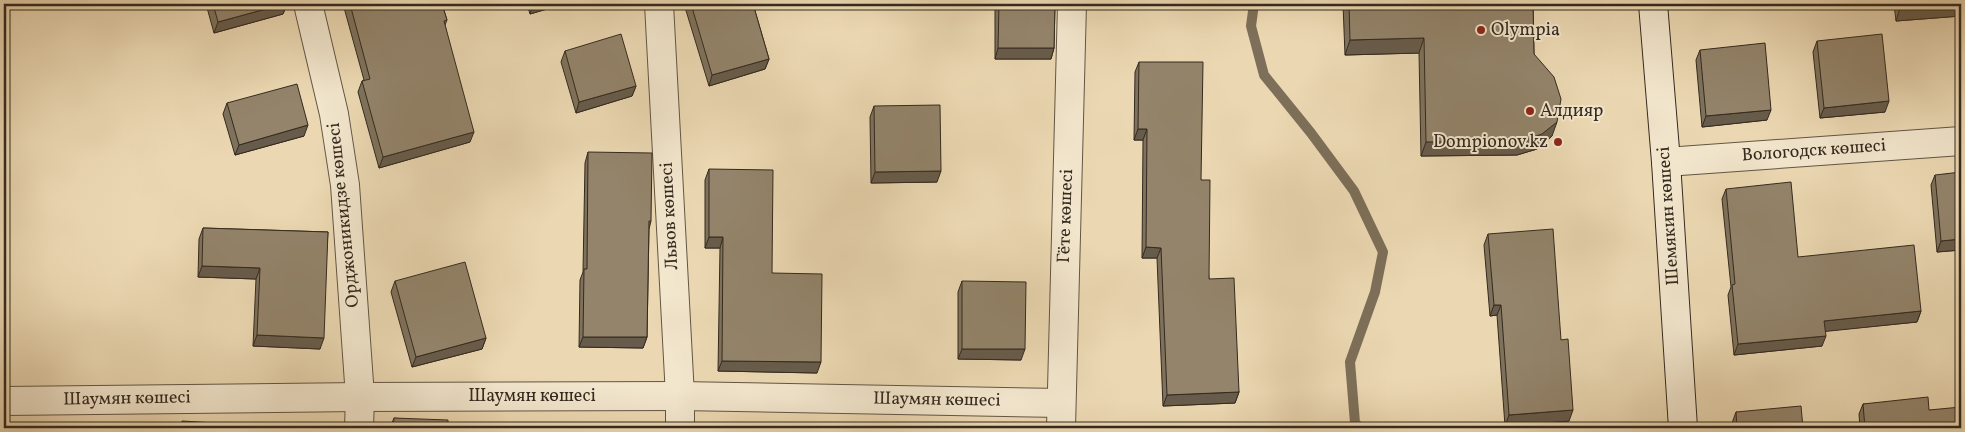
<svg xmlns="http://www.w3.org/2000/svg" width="1965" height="432" font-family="Vollkorn,serif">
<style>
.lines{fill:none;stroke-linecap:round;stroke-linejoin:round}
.stream{stroke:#7d6f59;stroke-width:10}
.street-casing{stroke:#625644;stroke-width:30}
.secondary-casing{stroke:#342a1f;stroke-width:30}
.street{stroke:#f2e6cd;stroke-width:28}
.secondary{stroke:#f2e6cd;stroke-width:28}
.wall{fill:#7e725c;stroke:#342a1f}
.shaded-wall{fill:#675c4b;stroke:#342a1f}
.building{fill:#93846b;stroke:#342a1f}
.poi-dot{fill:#8f2418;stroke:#f2e6cd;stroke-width:2}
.labels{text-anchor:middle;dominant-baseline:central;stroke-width:4;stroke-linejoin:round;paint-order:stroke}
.poi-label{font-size:18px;fill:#342a1f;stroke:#f2e6cd;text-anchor:start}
.street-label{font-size:18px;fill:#342a1f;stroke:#f2e6cd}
</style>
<rect width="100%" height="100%" fill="#ebd8b2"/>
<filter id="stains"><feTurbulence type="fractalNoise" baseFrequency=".004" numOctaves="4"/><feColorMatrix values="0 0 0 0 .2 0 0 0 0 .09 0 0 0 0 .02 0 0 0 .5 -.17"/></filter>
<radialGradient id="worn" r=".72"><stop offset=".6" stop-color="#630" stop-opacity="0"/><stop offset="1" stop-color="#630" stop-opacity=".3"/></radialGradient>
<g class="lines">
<!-- stream -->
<polyline class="stream" points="1254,4 1251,26 1264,75 1311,133 1354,191 1383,252 1375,292 1350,362 1355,423 1361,428"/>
<!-- street casing -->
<g class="street-casing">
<g id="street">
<polyline points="308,4 334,114 345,185 360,397 359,428"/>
<polyline points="659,4 680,396 680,428"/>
<polyline points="1666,162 1961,141"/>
<polyline points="4,401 360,397 680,396 1061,403"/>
<polyline points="1061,428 1072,4"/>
</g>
</g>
<!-- secondary casing -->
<g class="secondary-casing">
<polyline id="secondary" points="1653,4 1666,162 1683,428"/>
</g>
<!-- street -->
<use href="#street" class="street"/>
<!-- secondary -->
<use href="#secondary" class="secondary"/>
</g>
<!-- wall -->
<g class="wall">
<polygon points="206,4 287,4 283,14 214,33"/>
<polygon points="343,4 442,4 447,20 445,25 470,142 379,168 358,92 362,81 364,80"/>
<polygon points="527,4 564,4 530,14"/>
<polygon points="684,4 753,4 769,59 765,69 709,86"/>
<polygon points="995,4 1055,4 1054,48 1051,59 995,59"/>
<polygon points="1343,4 1533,4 1534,54 1552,136 1537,149 1517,155 1421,156 1419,53 1345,55"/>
<polygon points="1894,4 1961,4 1961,16 1896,21"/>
<polygon points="1817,41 1885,112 1820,118 1813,52"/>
<polygon points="1700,50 1767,120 1702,127 1696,60"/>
<polygon points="565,51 636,86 632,96 576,113 561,62"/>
<polygon points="1139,62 1201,180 1209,279 1239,392 1235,403 1163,406 1157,258 1142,258 1143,140 1134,140 1135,72"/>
<polygon points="227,103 304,136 235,155 223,114"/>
<polygon points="874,106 937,182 871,183 870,117"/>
<polygon points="588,152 651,221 649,229 647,337 643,348 579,347 580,280 583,272 585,163"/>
<polygon points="709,169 772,273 817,373 718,371 720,248 705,248 705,180"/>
<polygon points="1935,175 1961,250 1937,252 1931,185"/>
<polygon points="1726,189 1798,257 1921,311 1917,322 1825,331 1822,346 1734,355 1728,295 1731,287 1722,199"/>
<polygon points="203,228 328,232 320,349 253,346 256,279 198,277 199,239"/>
<polygon points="1488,234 1561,340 1569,421 1505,426 1497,315 1490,316 1484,245"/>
<polygon points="395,281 486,338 482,349 412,367 391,292"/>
<polygon points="962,281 1021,360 958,359 958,292"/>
<polygon points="1863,404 1929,410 1961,428 1860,428 1859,414"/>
<polygon points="1736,412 1803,428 1733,428 1732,423"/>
<polygon points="394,418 448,424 557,428 390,428"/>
</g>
<!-- shaded-wall -->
<g class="shaded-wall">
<polygon points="284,4 287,4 283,14 214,33 218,22"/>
<polygon points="533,4 564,4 530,14"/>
<polygon points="1699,4 1732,4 1698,7"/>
<polygon points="1947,4 1961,4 1961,16 1896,21 1900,8"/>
<polygon points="1424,38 1419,53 1345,55 1350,40"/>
<polygon points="998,48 1054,48 1051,59 995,59"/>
<polygon points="769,59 765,69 709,86 712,75"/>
<polygon points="636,86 632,96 576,113 579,102"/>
<polygon points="1889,101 1885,112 1820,118 1824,108"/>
<polygon points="1771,110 1767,120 1702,127 1706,116"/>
<polygon points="1557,122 1552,136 1537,149 1517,155 1421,156 1426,142"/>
<polygon points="308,125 304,136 235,155 239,145"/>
<polygon points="1138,129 1147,129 1143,140 1134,140"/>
<polygon points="474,132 470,142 379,168 383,157"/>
<polygon points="941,171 937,182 871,183 875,172"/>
<polygon points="709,237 723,237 720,248 705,248"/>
<polygon points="1961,239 1961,250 1937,252 1941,241"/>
<polygon points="1146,247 1161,248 1157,258 1142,258"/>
<polygon points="202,266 260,268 256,279 198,277"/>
<polygon points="1494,305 1501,305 1497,315 1490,316"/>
<polygon points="1921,311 1917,322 1820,332 1824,321"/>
<polygon points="257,335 324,338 320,349 253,346"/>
<polygon points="1826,336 1822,346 1734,355 1738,344"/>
<polygon points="583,337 647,337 643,348 579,347"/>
<polygon points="486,338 482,349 412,367 416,357"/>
<polygon points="962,349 1025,349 1021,360 958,359"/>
<polygon points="722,361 821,362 817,373 718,371"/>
<polygon points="1239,392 1235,403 1163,406 1167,395"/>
<polygon points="1573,410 1569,421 1505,426 1509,415"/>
</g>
<!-- building -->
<g class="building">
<polygon points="213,4 284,4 218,22"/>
<polygon points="350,4 442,4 447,20 444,21 474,132 383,157 362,81 370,79"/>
<polygon points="691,4 753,4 769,59 712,75"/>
<polygon points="999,4 1055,4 1054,48 998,48"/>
<polygon points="1349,4 1533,4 1534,54 1554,77 1561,99 1557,122 1542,134 1522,141 1426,142 1424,38 1350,40"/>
<polygon points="1900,4 1947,4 1900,8"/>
<polygon points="621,34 636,86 579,102 565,51"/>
<polygon points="1882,34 1889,101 1824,108 1817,41"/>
<polygon points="1765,43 1771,110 1706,116 1700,50"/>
<polygon points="1139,62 1203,62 1201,180 1210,180 1209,279 1234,278 1239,392 1167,395 1161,248 1146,247 1147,129 1138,129"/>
<polygon points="297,84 308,125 239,145 227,103"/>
<polygon points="940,105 941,171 875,172 874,106"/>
<polygon points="588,152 652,153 651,221 649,221 647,337 583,337 584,269 587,269"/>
<polygon points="709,169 773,170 772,273 822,274 821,362 722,361 723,237 709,237"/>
<polygon points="1961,172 1961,239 1941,241 1935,175"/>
<polygon points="1791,182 1798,257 1914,245 1921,311 1824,321 1826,336 1738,344 1732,285 1735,284 1726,189"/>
<polygon points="203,228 328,232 324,338 257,335 260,268 202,266"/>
<polygon points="1553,229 1561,340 1568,339 1573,410 1509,415 1501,305 1494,305 1488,234"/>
<polygon points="465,262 486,338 416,357 395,281"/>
<polygon points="962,281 1026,282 1025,349 962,349"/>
<polygon points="1928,397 1929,410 1961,407 1961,428 1865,428 1863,404"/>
<polygon points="1801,406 1803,428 1737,428 1736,412"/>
<polygon points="394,418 448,420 448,424 557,428 393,428"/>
<polygon points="182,421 249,425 249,428 181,428"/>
<rect x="580" y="426" width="64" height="2"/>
</g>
<!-- markers -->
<g class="poi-dot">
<circle cx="1481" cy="30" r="5"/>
<circle cx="1530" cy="111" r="5"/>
<circle cx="1558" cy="142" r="5"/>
</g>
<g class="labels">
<!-- poi labels -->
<g class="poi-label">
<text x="1491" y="30">Olympia</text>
<text x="1540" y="111">Алдияр</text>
<text x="1548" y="142" text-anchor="end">Dompionov.kz</text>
</g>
<!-- street labels -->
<g class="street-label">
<text transform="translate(1814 151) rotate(-4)">Вологодск көшесі</text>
<text transform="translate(344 215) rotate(-96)">Орджоникидзе көшесі</text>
<text transform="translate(670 216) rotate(-93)">Львов көшесі</text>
<text transform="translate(1066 216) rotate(-88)">Гёте көшесі</text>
<text transform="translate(1669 216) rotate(-94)">Шемякин көшесі</text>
<text x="532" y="396">Шаумян көшесі</text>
<text transform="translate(127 399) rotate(-1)">Шаумян көшесі</text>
<text transform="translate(937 400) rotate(1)">Шаумян көшесі</text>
</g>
</g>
<!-- margin -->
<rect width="1965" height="432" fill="none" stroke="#ebd8b2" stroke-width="20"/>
<rect x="5" y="5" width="1955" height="422" fill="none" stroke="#342a1f" stroke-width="2.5"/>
<rect x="10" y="10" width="1945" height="412" fill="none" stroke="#342a1f"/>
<rect width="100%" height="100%" filter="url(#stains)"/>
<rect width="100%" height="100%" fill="url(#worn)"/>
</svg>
